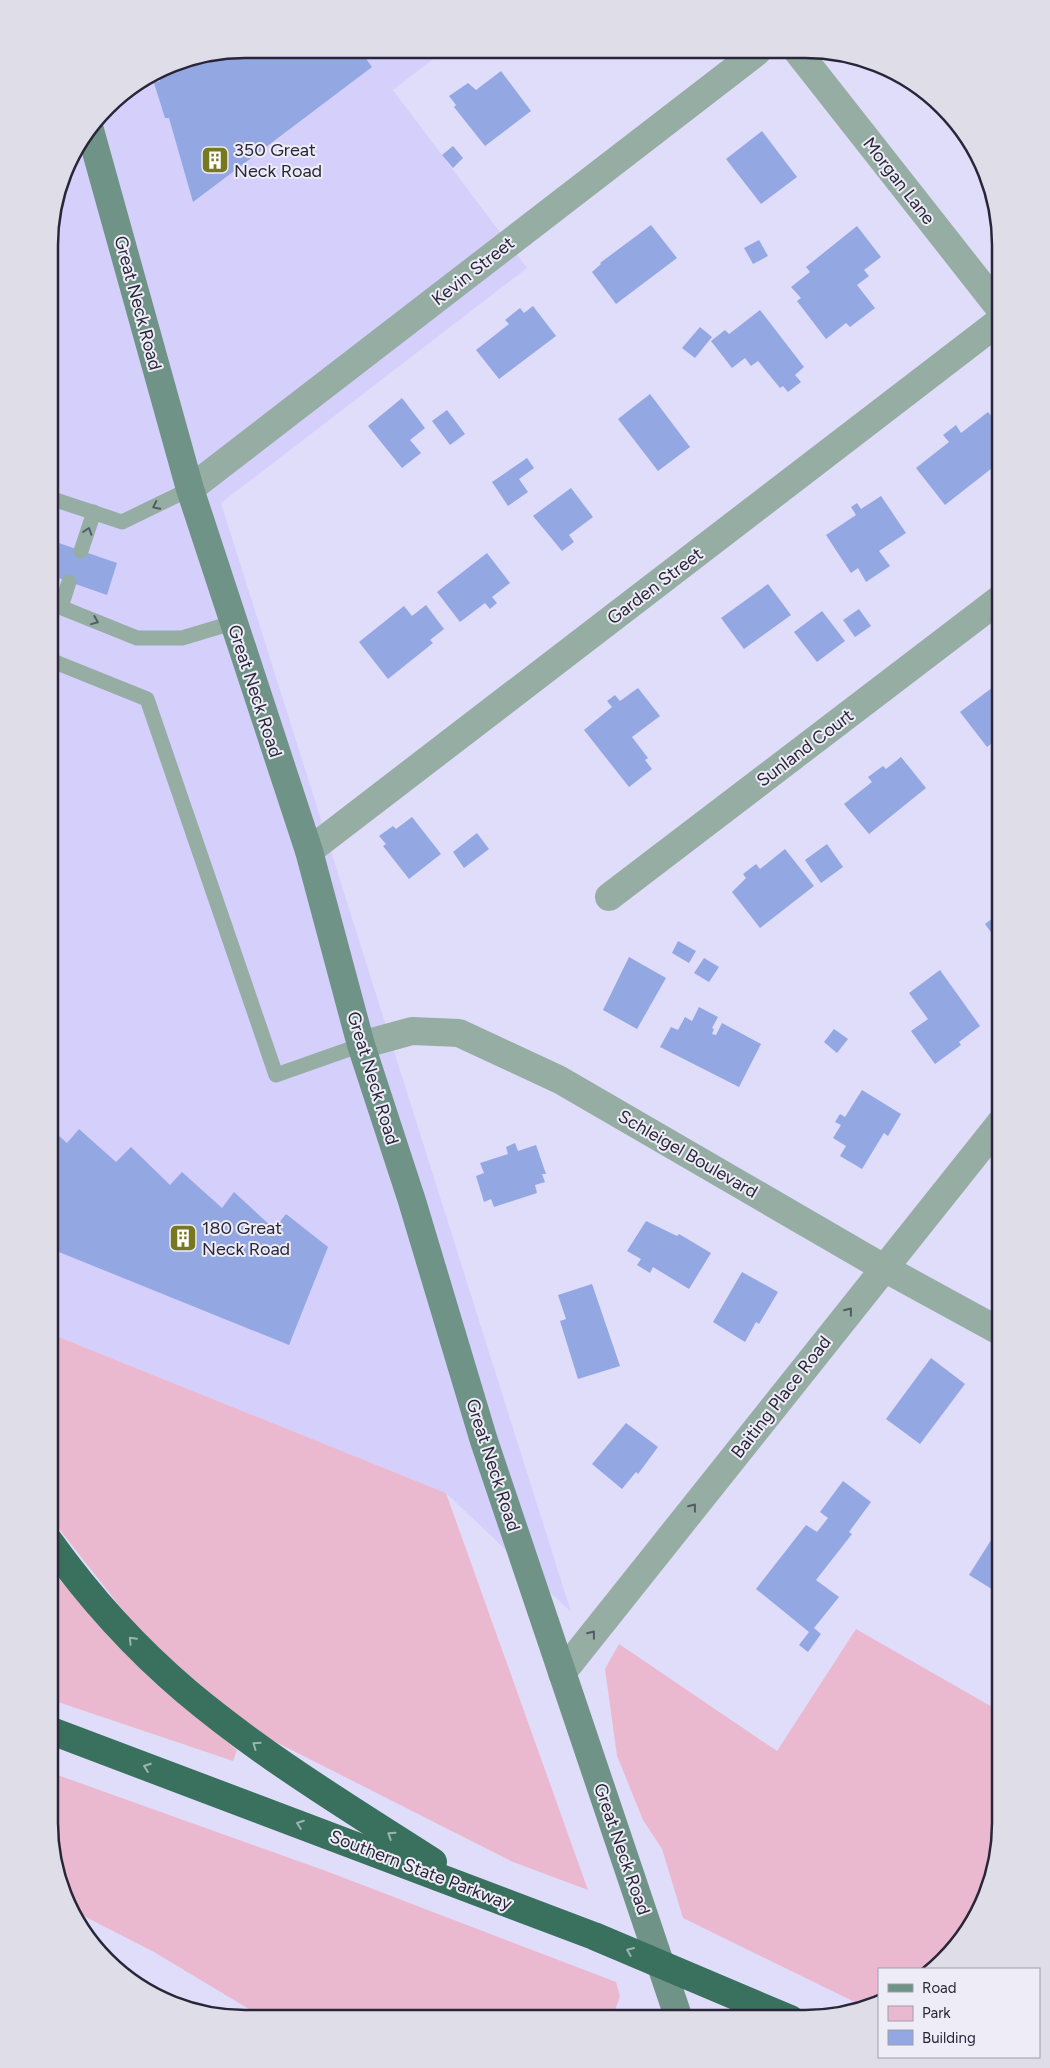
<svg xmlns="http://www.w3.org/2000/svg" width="1050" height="2068" font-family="Figtree,sans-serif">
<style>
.built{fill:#d4cffb}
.green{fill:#ebb9cf}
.building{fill:#93a7e3}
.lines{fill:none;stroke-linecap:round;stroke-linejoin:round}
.service{stroke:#95ada3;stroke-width:15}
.minor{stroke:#95ada3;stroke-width:28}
.secondary{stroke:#6f9386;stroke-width:28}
.motorway{stroke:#39705e;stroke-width:28}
.oneway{stroke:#545c63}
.oneway2{stroke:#9db5b2}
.labels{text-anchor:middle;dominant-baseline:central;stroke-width:4;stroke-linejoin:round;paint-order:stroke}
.poi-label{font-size:18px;fill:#292639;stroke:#eeedf7;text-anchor:start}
.street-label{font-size:18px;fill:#292639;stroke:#eeedf7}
.rim{fill:none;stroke:#292639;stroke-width:2.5}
</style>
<rect width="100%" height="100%" fill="#e0ddfb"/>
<!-- built -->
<polygon class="built" points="245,49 445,50 393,90 527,268 221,503 571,1612 446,1493 49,1333 50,219 69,158 115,98 170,64"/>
<!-- green -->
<g class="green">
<polygon points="49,1333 446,1493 588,1890 513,1862 258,1733 143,1636 49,1516"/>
<polygon points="49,1567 108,1636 155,1683 237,1750 233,1761 49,1699"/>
<polygon points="856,1629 1001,1712 1001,1837 986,1898 961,1943 932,1969 879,1969 879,2004 869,2009 683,1918 662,1849 643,1820 617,1756 605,1669 619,1644 777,1751"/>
<polygon points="49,1772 326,1871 616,1982 620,1996 612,2019 264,2018 154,1952 70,1909 59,1886 49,1824"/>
</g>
<!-- building -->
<g class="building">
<polygon points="245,49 359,49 372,67 193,202 169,118 165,118 154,83 160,81 157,72 170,64"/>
<polygon points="501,71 531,111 485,146 454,107 456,105 449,96 468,83 476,90"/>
<polygon points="762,131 797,177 761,204 726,159"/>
<polygon points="453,146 463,158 453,168 442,155"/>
<polygon points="651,225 677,258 616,304 592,272 601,264 600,263"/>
<polygon points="857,226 881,257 864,270 869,276 857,285 875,308 850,327 846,323 826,339 797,301 801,298 791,287 810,272 806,267"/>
<polygon points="759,240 768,256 753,264 744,248"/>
<polygon points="533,306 556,336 499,379 476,350 509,324 505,320 520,308 524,313"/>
<polygon points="760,310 804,367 795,375 801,382 788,392 783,386 780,388 758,361 751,366 745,358 732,368 711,341 725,330 729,334"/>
<polygon points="700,327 712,337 695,358 682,348"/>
<polygon points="650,394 690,447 658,471 618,419"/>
<polygon points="402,398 425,428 410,440 421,453 402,468 368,426"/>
<polygon points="447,410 465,434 450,445 432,421"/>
<polygon points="988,412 1001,429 1001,461 945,505 916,468 949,442 943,435 956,425 961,433"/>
<polygon points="527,458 534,468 519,479 528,492 508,506 492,482"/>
<polygon points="571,488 593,517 569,535 574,542 562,551 533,516"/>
<polygon points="881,496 906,533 879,551 890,566 866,582 858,568 851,573 826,535 856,515 851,507 857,503 861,509"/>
<polygon points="50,540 117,563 107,595 50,575"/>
<polygon points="487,553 510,583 492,597 497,603 490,609 485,603 460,622 437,592"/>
<polygon points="768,584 791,615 744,649 721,618"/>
<polygon points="426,605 444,629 430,640 433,643 388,679 359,642 404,606 412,616"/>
<polygon points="859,609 871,626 855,637 843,620"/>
<polygon points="822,611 845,641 817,662 794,632"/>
<polygon points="1001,681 1001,736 987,747 960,712"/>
<polygon points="638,688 660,716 632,737 648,758 645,760 652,769 629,787 584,730 612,707 607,701 615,695 620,701"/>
<polygon points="901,757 926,788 869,834 844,804 872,782 868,777 883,766 886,769"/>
<polygon points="412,817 441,854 409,879 383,846 386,844 379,836 393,826 396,829"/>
<polygon points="477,833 489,849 464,868 453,852"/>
<polygon points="827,844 843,867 821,883 805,860"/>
<polygon points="785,849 814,886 760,928 732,892 746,878 743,874 756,864 760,869"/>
<polygon points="1001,912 1001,946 985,924"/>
<polygon points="678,941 696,951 689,963 672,953"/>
<polygon points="629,957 666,978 637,1029 603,1010"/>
<polygon points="704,958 719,967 709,982 694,973"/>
<polygon points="940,970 980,1026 959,1042 961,1045 935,1064 911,1031 928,1019 909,993"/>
<polygon points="699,1007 718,1017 712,1028 714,1029 712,1034 716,1035 722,1023 761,1044 739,1087 660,1047 671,1027 678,1030 685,1017 692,1021"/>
<polygon points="834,1029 848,1039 837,1053 824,1042"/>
<polygon points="862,1090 901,1114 888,1136 884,1133 862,1169 840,1156 846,1146 833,1138 841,1125 835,1122 840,1114 845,1117"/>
<polygon points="49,1127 67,1143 79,1129 116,1162 131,1147 170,1185 182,1172 222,1208 234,1192 274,1229 286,1214 328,1247 289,1345 49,1248"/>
<polygon points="515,1143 518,1151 536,1145 546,1174 542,1174 545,1182 535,1185 537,1193 494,1207 491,1199 484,1202 476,1176 484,1173 480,1163 508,1154 506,1147"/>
<polygon points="646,1221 677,1236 679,1234 711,1253 689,1289 653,1267 650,1273 637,1265 641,1259 627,1251"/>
<polygon points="742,1272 778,1292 759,1324 756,1322 745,1342 713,1322"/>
<polygon points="592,1284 620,1366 578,1379 560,1321 566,1319 558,1295"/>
<polygon points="931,1358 965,1384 920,1444 886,1419"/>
<polygon points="626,1423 658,1447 638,1474 636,1472 622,1489 592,1464"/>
<polygon points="843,1481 871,1502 849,1532 852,1534 816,1580 839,1597 814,1628 821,1634 808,1652 799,1645 809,1632 756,1589 806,1525 817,1532 828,1518 820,1512"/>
<polygon points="993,1537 1001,1543 1000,1594 969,1575"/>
</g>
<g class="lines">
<!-- service -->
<g class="service">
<polyline points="50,498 122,522 190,489"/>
<polyline points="81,551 94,512"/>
<polyline points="50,603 137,638 182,638 232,623"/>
<polyline points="61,607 69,582"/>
<polyline points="50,660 147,699 276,1075 361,1045"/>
</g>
<!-- minor -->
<g class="minor">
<polyline points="798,52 1001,310"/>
<polyline points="190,489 757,52"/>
<polyline points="309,851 1001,320"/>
<polyline points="609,897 1001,598"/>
<polyline points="361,1045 412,1031 459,1033 560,1080 884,1268 1001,1332"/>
<polyline points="562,1673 1001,1122"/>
</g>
<!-- secondary -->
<polyline class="secondary" points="90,130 190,489 309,851 361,1045 412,1201 484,1441 679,2019"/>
<!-- motorway -->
<g class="motorway">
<path d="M 49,1541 C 89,1597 135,1648 187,1692 C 263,1756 349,1808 433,1862"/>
<polyline points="49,1730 594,1936 790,2019"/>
</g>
</g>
<!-- one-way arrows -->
<defs><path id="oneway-chevron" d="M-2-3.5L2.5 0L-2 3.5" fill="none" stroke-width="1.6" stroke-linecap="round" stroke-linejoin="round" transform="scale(1.25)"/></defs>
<g class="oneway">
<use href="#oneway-chevron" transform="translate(156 506) rotate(154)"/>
<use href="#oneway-chevron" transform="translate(88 531) rotate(-72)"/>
<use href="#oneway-chevron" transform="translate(95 621) rotate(22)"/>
<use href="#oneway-chevron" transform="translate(849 1311) rotate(-52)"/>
<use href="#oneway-chevron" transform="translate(693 1507) rotate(-52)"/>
<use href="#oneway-chevron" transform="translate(592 1634) rotate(-52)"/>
</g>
<g class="oneway2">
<use href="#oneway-chevron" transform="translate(132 1640) rotate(-134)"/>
<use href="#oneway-chevron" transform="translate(256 1745) rotate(-145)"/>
<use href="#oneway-chevron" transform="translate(147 1767) rotate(-160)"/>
<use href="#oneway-chevron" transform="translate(300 1824) rotate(-160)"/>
<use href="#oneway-chevron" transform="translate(391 1835) rotate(-147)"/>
<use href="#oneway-chevron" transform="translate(630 1951) rotate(-157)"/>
</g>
<!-- icons -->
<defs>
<g id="building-square" transform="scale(1.4375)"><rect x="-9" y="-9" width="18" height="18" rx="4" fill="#77781f" stroke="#eeedf7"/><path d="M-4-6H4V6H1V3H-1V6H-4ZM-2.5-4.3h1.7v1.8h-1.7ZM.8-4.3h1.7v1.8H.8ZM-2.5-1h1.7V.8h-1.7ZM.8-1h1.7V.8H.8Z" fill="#fff"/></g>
</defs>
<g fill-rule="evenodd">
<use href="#building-square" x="215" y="160"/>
<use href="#building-square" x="183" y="1238"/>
</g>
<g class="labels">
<!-- poi labels -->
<g class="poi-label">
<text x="234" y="150">350 Great<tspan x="234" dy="21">Neck Road</tspan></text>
<text x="202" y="1228">180 Great<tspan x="202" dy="21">Neck Road</tspan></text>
</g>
<!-- street labels -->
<g class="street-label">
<text transform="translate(899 181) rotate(52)">Morgan Lane</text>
<text transform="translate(473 271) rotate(-38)">Kevin Street</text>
<text transform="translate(138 303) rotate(75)">Great Neck Road</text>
<text transform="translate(655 586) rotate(-37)">Garden Street</text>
<text transform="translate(255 691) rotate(72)">Great Neck Road</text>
<text transform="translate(805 748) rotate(-37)">Sunland Court</text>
<text transform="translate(373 1078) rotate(73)">Great Neck Road</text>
<text transform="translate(688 1154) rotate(30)">Schleigel Boulevard</text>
<text transform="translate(781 1397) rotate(-52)">Baiting Place Road</text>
<text transform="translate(493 1465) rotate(72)">Great Neck Road</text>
<text transform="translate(622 1849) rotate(71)">Great Neck Road</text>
<text transform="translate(421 1870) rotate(21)">Southern State Parkway</text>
</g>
</g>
<!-- crop -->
<path d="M0 0H1050V2068H0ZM245 58H805A187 187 0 0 1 992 245V1823A187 187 0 0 1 805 2010H245A187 187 0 0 1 58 1823V245A187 187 0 0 1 245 58Z" fill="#dedde8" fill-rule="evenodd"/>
<path class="rim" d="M245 58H805A187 187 0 0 1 992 245V1823A187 187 0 0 1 805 2010H245A187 187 0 0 1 58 1823V245A187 187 0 0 1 245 58Z"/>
<!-- legend -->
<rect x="878" y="1968" width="162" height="90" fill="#eeedf7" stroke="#9f9dab"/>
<rect x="888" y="1984" width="25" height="8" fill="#6f9386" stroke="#9f9dab"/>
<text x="922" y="1993" font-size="15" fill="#292639">Road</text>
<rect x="888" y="2006" width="25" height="15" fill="#ebb9cf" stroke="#9f9dab"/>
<text x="922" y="2018" font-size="15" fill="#292639">Park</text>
<rect x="888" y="2030" width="25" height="15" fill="#93a7e3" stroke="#9f9dab"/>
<text x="922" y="2043" font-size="15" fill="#292639">Building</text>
</svg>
